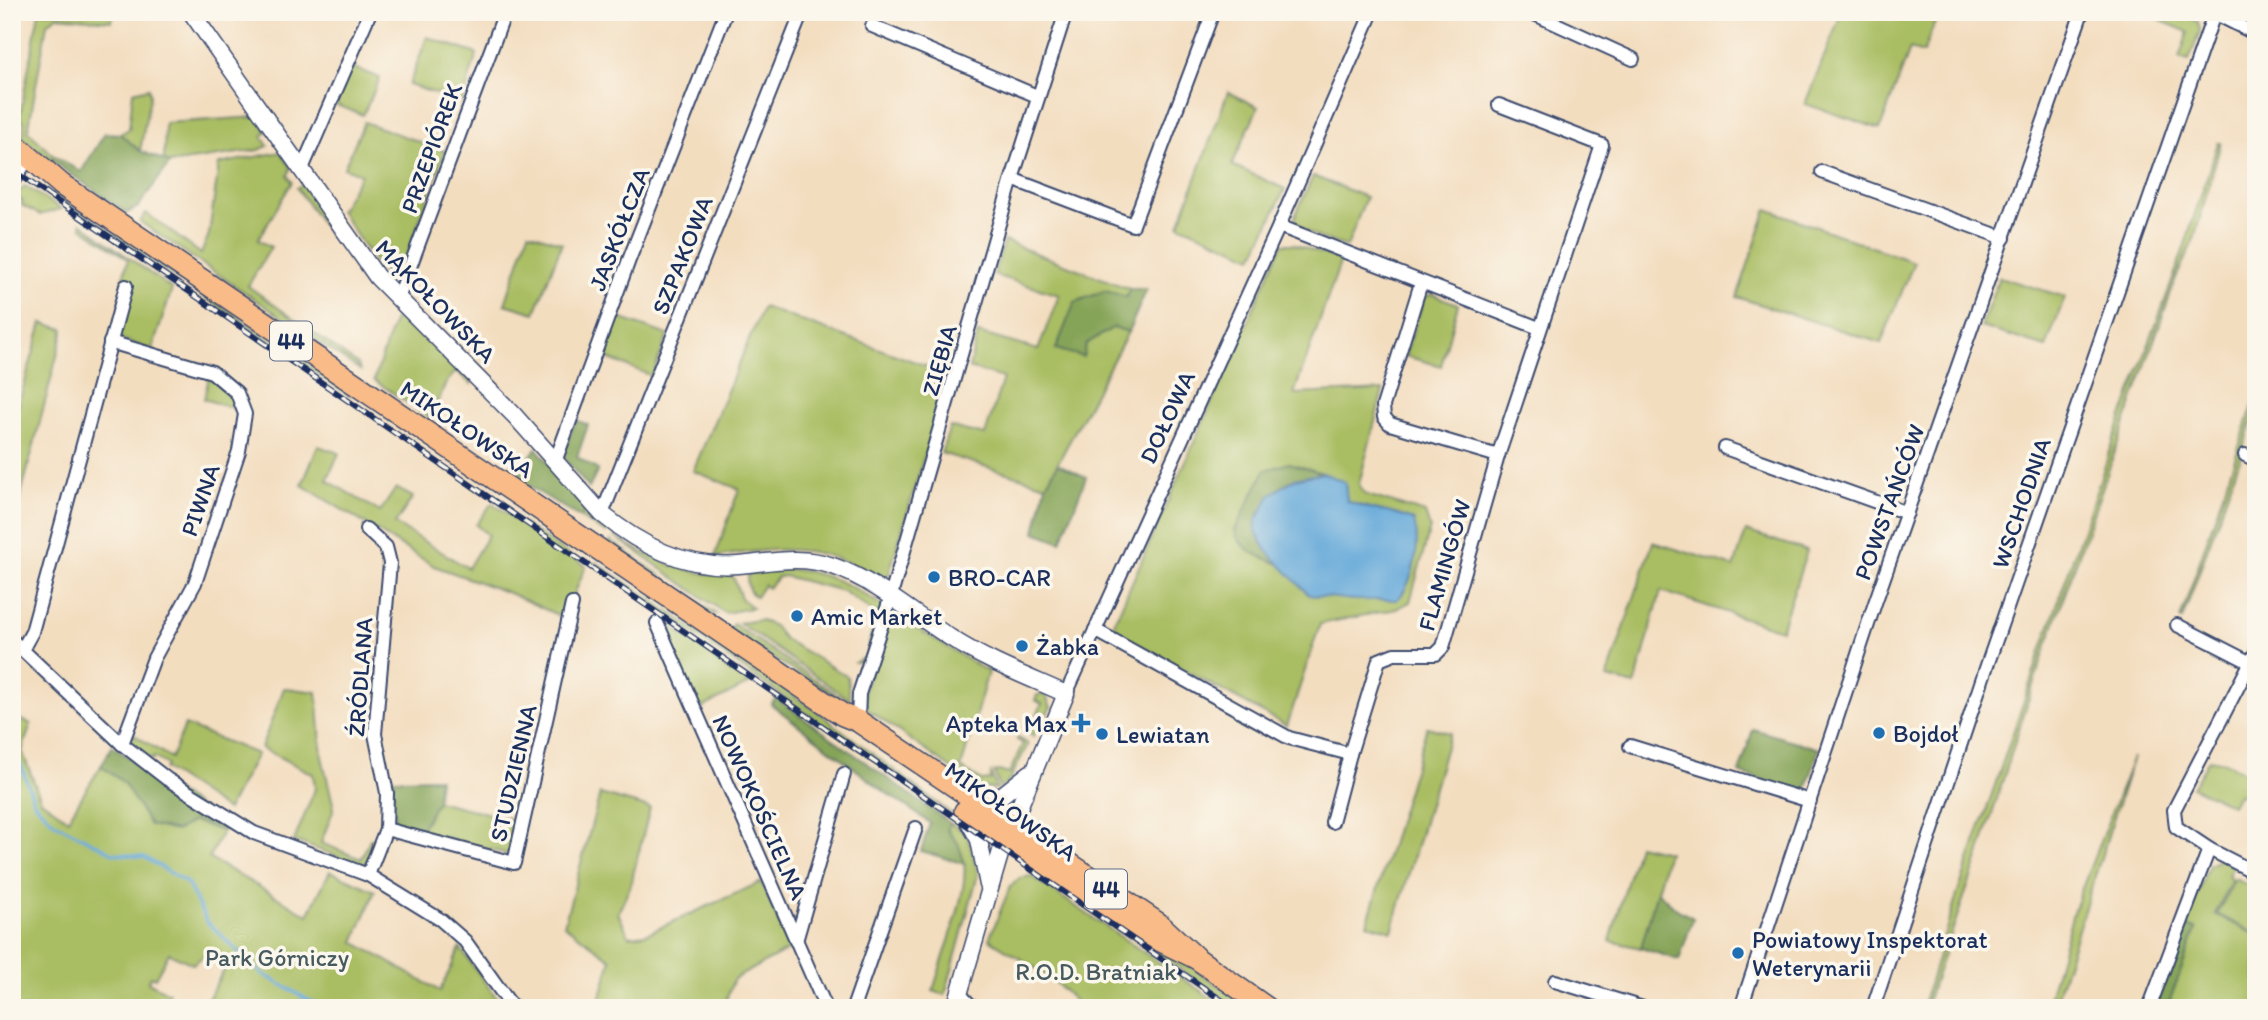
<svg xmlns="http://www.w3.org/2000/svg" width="2268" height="1020" font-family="Itim,sans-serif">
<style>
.green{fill:#a9bd62;stroke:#627660;stroke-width:2;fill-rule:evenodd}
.forest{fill:#86a458;stroke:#506a5b;stroke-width:2}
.water{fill:#64a8d9;stroke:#406c9c;stroke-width:2}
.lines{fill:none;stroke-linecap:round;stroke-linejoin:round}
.stream{stroke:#64a8d9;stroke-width:3.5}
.minor-casing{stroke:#3b496d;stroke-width:16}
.tertiary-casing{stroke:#3b496d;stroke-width:19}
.primary-casing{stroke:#3b496d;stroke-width:24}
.minor{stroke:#fff;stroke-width:12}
.tertiary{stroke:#fff;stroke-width:16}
.primary{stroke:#f9bc89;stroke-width:21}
.rail-casing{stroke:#1b2f5e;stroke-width:6}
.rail{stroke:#fbf7ec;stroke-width:3.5;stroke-dasharray:10;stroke-linecap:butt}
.poi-dot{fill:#1f6fb2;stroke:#fbf7ec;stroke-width:2.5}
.labels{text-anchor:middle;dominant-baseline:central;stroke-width:7;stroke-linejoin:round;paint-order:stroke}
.shield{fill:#fbf7ec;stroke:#5e6b89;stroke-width:2}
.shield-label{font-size:23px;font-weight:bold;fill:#1b2f5e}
.street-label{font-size:24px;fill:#1b2f5e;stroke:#fbf7ec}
.poi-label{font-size:24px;fill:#1b2f5e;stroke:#fbf7ec;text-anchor:start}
.park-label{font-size:24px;fill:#465a5f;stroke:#fbf7ec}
</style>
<rect width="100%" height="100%" fill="#fbf7ec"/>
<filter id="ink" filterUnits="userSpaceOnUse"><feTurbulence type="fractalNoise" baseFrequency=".0143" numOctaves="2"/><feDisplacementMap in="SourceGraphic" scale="14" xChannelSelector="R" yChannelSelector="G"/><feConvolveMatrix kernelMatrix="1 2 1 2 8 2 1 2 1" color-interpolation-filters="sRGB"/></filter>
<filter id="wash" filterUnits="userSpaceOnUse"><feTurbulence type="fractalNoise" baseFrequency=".00686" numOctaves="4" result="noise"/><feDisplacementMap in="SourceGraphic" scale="28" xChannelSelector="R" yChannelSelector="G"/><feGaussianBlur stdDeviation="1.57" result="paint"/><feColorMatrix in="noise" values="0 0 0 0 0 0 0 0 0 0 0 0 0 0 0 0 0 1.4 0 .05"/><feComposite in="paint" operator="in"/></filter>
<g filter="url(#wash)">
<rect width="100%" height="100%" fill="#f3ddbf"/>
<!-- green -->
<g class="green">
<polygon points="39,12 114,12 111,21 57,16 47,24 28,131 54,156 51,160 23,138 24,121 19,120"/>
<polygon points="1842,12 1939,12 1923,53 1910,49 1880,129 1805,104"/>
<polygon points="2162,12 2179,12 2198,22 2200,31 2189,61 2179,58 2188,32 2159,20"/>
<polygon points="427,37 477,54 462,102 409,85"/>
<polygon points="351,67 380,78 363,115 336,105"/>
<polygon points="149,88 150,97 140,151 120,134 129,129 133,92"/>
<polygon points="1228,92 1258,107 1232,165 1285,189 1253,257 1179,225"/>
<polygon points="257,117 267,132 262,136 268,146 259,150 170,163 164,161 165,123"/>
<polygon points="364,122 445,151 398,279 392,280 374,261 340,211 361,174 344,168"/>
<polygon points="2218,143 2221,143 2194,239 2176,278 2034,682 1980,852 1925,1008 1922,1008 1954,904 2119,425 2182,254"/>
<polygon points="280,152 291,167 288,176 292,182 258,240 271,247 248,286 358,365 360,370 140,222 146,213 201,254 209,234 219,164"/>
<path d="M 1313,176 L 1366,197 L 1347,247 C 1332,241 1297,235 1295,216 Z"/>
<polygon points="303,184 320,209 319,212 335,231 330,236 297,188"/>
<polygon points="25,186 61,209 40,215 21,205 23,202 16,195"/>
<polygon points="53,192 346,389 351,397 51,193"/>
<polygon points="1767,209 1914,262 1881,343 1737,297"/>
<polygon points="81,223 172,289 152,350 118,338 122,282 128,259 81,227"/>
<polygon points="529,232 562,243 535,313 505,304"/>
<polygon points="1004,241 1130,289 1127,297 1105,291 1075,302 1056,349 1086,344 1114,327 1128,332 1046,485 941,453 950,427 985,435 1003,378 969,368 978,333 1038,350 1059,295 994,275"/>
<path d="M 1282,244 L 1294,244 L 1341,260 L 1294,394 L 1383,390 L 1359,484 L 1364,494 L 1425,513 L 1430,528 L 1410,602 L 1396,609 L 1320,624 L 1287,726 L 1117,633 L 1114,623 ZM 1289,463 L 1345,482 L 1347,501 C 1369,510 1393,511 1414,521 C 1413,548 1417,581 1396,600 L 1309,595 C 1301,584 1293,572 1282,565 C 1263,553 1241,555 1235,530 Z"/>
<polygon points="1999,277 2065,297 2046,347 1981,327"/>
<polygon points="1431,294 1458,304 1441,366 1405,356 1424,298"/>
<path d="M 763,307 L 949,374 L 887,580 C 816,545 793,545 715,557 L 739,489 L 693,471 Z"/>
<polygon points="401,311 473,381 471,384 456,371 446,383 430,418 374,380 396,315"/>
<polygon points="613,316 668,335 652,376 599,355"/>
<polygon points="42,323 64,329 17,510 12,509 12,427"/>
<polygon points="209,376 232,395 238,410 204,399"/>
<polygon points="2256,397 2256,408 2239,461 2182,620 2180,619"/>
<polygon points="318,446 339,453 327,480 380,512 396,488 413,497 395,524 468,568 488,535 476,525 492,503 586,566 564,618 509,593 434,566 302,485"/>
<polygon points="586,507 609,529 606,533 581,518"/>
<polygon points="1746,531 1807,551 1781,630 1661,591 1635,685 1607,678 1653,542 1734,567"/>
<path d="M 614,536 C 653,560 687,575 733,576 L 741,598 L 752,608 L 725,613 Z"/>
<polygon points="611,541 716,614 708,614 607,547"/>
<polygon points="596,562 823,716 953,815 595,565"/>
<path d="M 782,569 C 823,570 851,584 884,607 L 870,654 L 862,662 L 856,662 L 866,656 L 876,614 L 843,591 L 784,576 L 778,577 L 768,588 L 764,585 L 756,597 C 748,592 746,583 748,574 Z"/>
<polygon points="890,612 988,672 961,768 982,781 990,780 991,774 997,789 979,788 867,709 864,693"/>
<polygon points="761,620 774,626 784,639 847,676 850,700 739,623"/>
<polygon points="662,621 753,682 698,710"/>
<path d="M 733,624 L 849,703 L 848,705 C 809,678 767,657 730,629 Z"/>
<polygon points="284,688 317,692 322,757 334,808 321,843 361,859 370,839 374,840 369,860 363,865 294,841 315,789 313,774 261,748"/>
<polygon points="1045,694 1051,707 1033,737 1024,726 1031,727 1042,704 1035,700 1037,695"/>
<polygon points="12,716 31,724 22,751 41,800 68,819 101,766 123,782 150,825 194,821 223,831 209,858 308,915 330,871 375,891 354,942 440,991 460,948 504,1008 203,1008 226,966 206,954 193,964 169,953 155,978 151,976 148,982 169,993 161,1008 12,1008"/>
<polygon points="185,725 257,754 227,810 165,769 167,765 154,757 152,760 130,742 133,734 171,758"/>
<polygon points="1427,727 1450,733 1392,931 1367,924"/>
<polygon points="1018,737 1028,744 1009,781 1000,788 994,772 999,771 1009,774 1023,743 1017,740"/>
<polygon points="2133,757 2053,1008 2046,1008 2074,909"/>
<polygon points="2209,759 2225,762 2255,778 2256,788 2251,799 2238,794 2232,805 2192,787"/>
<polygon points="600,794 650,808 630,887 618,913 629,936 646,934 761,882 790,949 734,979 723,1008 598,1008 611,959 564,925"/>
<polygon points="437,801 519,821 511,855 420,831"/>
<path d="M 950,823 L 967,834 L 978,874 L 945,995 L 933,991 C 941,961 969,892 964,863 C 962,850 955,840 947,829 Z"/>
<polygon points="1638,845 1668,852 1641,948 1610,941"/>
<polygon points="2221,859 2233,866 2228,876 2232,880 2215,914 2256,935 2256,1008 2167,1008 2196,930 2185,926 2209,865"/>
<polygon points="1038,873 1184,962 1251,1008 1238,1008"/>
<polygon points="1031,876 1226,1008 1082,1008 1051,978 989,939 1010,887 1020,878"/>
<polygon points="2235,879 2256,889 2256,934 2217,914"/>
</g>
<!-- forest -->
<g class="forest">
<polygon points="105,133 120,134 140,151 170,163 138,207 127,213 51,160 54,156 81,172"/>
<polygon points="1130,289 1147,289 1128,332 1114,327 1086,344 1083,357 1056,349 1075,302 1105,291 1127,297"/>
<polygon points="576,420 588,425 577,457 598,470 589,488 562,456"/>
<polygon points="536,448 586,507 581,518 516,478"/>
<path d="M 1289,463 L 1323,473 C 1314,475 1304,476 1295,479 C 1280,485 1253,512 1256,529 C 1259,542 1272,556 1282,565 C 1262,557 1240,552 1235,530 L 1265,470 Z"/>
<polygon points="1058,464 1086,477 1061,542 1035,532 1046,485"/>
<polygon points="776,698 950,823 947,830 958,843 965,864 921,851 930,823 885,792 771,704"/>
<polygon points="1753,729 1819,749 1805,793 1739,773"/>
<polygon points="112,746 226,826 223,831 194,821 176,831 150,825 123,782 101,766"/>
<polygon points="439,778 437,801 420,831 395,824 392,779"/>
<polygon points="1657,891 1678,910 1693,918 1679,960 1641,948"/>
<polygon points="2185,926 2196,929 2167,1008 2155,1008"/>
</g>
<!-- water -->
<path class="water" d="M 1323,473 L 1345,482 L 1347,501 C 1369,510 1393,511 1414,521 C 1421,544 1414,583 1397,600 L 1354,600 L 1309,595 L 1267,551 L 1256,532 L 1256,522 L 1270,495 L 1295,479 Z"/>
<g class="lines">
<!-- stream -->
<polyline class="stream" points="12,758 20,763 35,804 55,823 113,853 144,857 187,883 207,922 261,973 322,1008"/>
</g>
</g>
<g filter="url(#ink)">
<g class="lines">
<!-- minor casing -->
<g class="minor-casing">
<g id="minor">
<polyline points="1530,12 1633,59"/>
<polyline points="2212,12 2256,34"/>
<polyline points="872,26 1037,96"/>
<polyline points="301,171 370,12"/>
<polyline points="1822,172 2004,238"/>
<polyline points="1012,179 1133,225 1213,12"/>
<polyline points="1279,226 1539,328"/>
<polyline points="1421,283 1383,406 1384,417 1390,424 1498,456"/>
<polyline points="398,299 505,12"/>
<polyline points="110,342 212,372 237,393 245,414 239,451 195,583 154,658 122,744"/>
<polyline points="1725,448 1907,513"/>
<polyline points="2245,455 2256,460"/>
<polyline points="555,462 629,260 726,12"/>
<polyline points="602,514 802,12"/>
<polyline points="366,529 386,547 390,563 375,734 387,793 386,829 368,875"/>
<polyline points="657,623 826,1008"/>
<polyline points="2177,625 2255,665"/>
<polyline points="1095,630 1289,738 1350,754 1379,660 1394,654 1436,654 1443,647 1498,456 1602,145 1499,105"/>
<polyline points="12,640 122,744 167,779 254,833 368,875 441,920 465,941 513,1008"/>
<polyline points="22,650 32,632 126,286"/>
<polyline points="1066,694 1279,226 1372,12"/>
<polyline points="858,721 859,694 890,599 1012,179 1066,12"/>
<polyline points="1630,746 1810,801"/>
<polyline points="1332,822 1350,754"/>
<polyline points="386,829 514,863 572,604"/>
<polyline points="2209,849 2256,873"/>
<polyline points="796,941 844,774"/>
<polyline points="1555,981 1643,1008"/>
<polyline points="959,993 973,1008"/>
<polyline points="853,1008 916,828"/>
<polyline points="1741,1008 1875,603 2082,12"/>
<polyline points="1873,1008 1983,677 2214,14"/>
<polyline points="2149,1008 2209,849 2176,827 2174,810 2256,652"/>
</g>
</g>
<!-- tertiary casing -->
<g class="tertiary-casing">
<g id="tertiary">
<path d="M 191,12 L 377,277 L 514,415 L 602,514 C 641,546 687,569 738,565 C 771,562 801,555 833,566 C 876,581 913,614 951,638 C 986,661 1028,677 1066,694 L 1001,851 L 955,1008"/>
<polyline points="12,180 28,155"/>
<polyline points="970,796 1002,795 1030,773"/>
<polyline points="963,811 979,840 988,885"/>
</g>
</g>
<!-- primary casing -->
<g class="primary-casing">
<g id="primary">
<polyline points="12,142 62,185 843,715 858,721 1159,924 1196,958"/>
<polyline points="965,811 1091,899 1157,939 1196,958 1267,1008"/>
</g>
</g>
<!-- minor -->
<use href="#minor" class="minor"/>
<!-- tertiary -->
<use href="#tertiary" class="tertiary"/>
<!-- primary -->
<use href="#primary" class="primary"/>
<!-- rail casing -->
<g class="rail-casing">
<polyline id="rail" points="12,170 1233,1008"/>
</g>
<!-- rail -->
<use href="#rail" class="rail"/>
</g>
</g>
<!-- markers -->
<g class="poi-dot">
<circle cx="934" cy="577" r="7"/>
<circle cx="797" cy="616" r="7"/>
<circle cx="1022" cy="646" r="7"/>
<path d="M1077.5 712.5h7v7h7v7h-7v7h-7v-7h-7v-7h7z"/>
<circle cx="1879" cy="733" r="7"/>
<circle cx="1102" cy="734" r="7"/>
<circle cx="1738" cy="953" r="7"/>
</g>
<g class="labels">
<!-- shield labels -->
<g class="shield">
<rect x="270" y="321.5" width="42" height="39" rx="5"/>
<rect x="1085" y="869.5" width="42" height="39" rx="5"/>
</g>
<g class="shield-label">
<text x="291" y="341">44</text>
<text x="1106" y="889">44</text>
</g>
<!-- street labels -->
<g class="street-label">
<text transform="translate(431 148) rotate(-70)">PRZEPIÓREK</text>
<text transform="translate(619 229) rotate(-69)">JASKÓŁCZA</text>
<text transform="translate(682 255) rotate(-68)">SZPAKOWA</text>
<text transform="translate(436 301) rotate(46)">MĄKOŁOWSKA</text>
<text transform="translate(939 360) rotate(-74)">ZIĘBIA</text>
<text transform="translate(1167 417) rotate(-65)">DOŁOWA</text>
<text transform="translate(467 429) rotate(34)">MIKOŁOWSKA</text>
<text transform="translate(200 500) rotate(-71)">PIWNA</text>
<text transform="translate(1889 502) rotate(-70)">POWSTAŃCÓW</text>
<text transform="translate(2021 503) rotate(-71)">WSCHODNIA</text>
<text transform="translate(1444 565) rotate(-74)">FLAMINGÓW</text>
<text transform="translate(360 677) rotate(-86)">ŹRÓDLANA</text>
<text transform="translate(513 773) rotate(-77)">STUDZIENNA</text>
<text transform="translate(760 807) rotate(66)">NOWOKOŚCIELNA</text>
<text transform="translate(1011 811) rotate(35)">MIKOŁOWSKA</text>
</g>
<!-- poi labels -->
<g class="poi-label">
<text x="948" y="577">BRO-CAR</text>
<text x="811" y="616">Amic Market</text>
<text x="1036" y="646">Żabka</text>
<text x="1067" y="723" text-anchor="end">Apteka Max</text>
<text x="1893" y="733">Bojdoł</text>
<text x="1116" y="734">Lewiatan</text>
<text x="1752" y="939">Powiatowy Inspektorat<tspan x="1752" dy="28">Weterynarii</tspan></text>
</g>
<!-- park labels -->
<g class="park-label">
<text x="277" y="957">Park Górniczy</text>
<text x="1096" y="971">R.O.D. Bratniak</text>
</g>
</g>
<!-- margin -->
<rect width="2268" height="1020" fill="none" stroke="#fbf7ec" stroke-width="42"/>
</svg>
